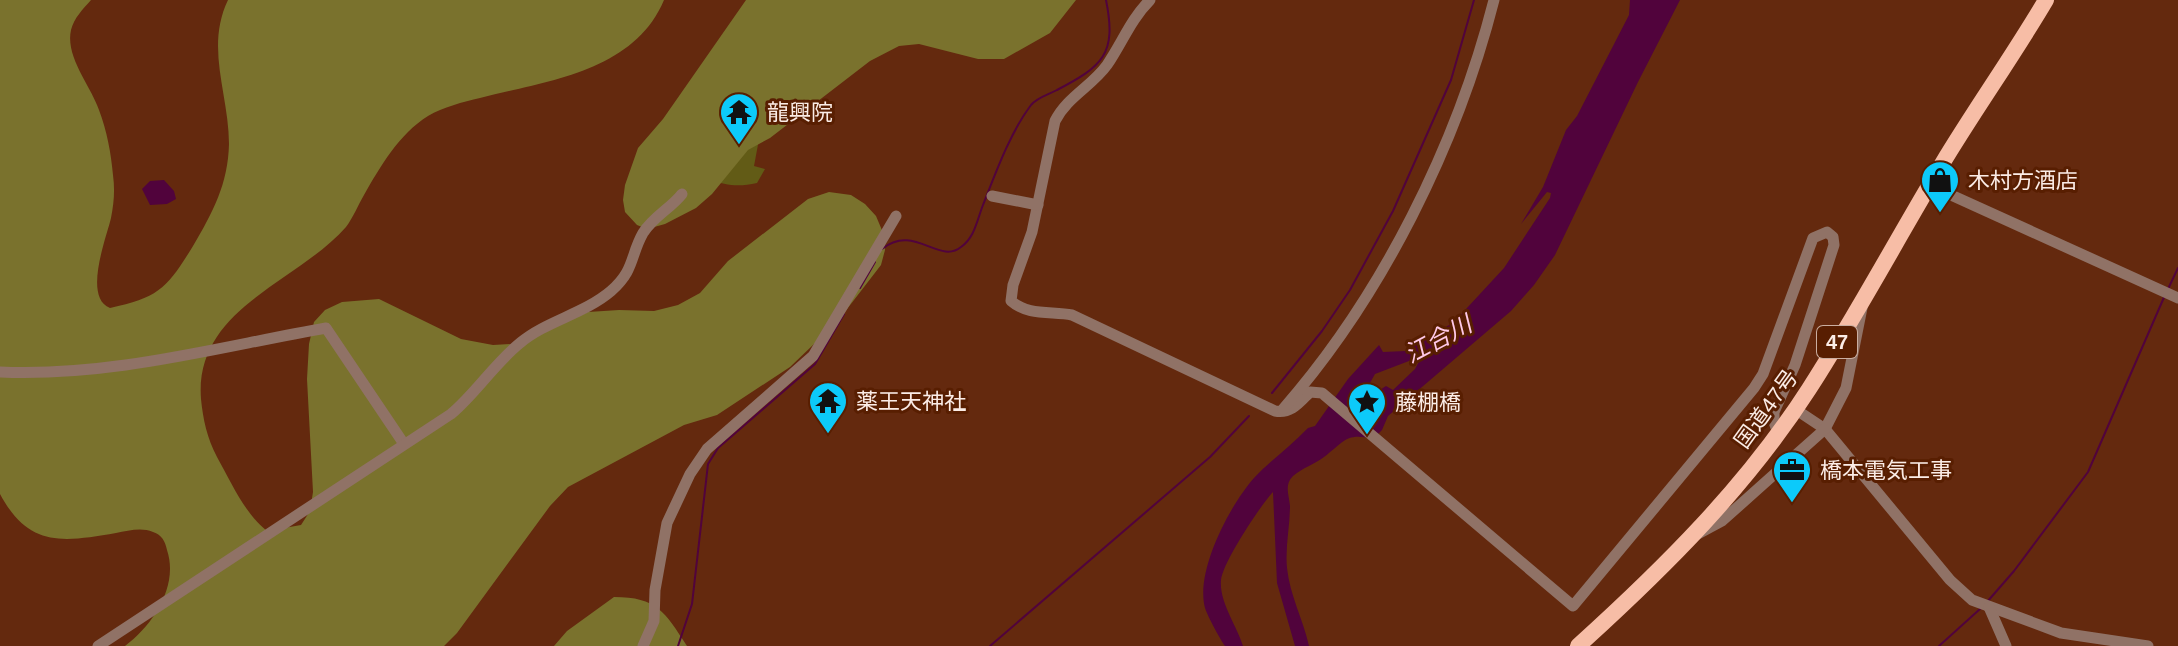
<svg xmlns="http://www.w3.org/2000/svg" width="2178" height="646" font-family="Arial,'Noto Sans JP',sans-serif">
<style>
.green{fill:#625b16}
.forest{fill:#7a722d}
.water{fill:#51033c;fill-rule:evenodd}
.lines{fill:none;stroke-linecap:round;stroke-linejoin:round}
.stream{stroke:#51033c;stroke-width:2}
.minor{stroke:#907266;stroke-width:11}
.highway{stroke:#f7bda6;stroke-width:16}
.labels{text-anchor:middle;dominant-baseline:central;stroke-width:6;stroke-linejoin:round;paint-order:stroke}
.shield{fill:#581e01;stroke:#caaea1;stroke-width:2}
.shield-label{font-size:20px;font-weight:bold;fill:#fbece6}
.poi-label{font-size:22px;fill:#fbece6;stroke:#581e01;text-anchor:start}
.street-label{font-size:22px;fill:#fbece6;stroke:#581e01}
.water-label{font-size:24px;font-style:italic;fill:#ffc9e8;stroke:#581e01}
</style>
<rect width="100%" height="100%" fill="#64290e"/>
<!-- green -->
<path class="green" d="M 760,134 L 754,166 L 765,169 L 757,183 C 739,187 727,186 709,179 Z"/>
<!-- forest -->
<g class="forest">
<path d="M 0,0 L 91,0 C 83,9 74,18 71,30 C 65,57 91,86 99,110 C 107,131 111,153 113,175 C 115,190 114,203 111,218 C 106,239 83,297 110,308 C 160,297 167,288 193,246 C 213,212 228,184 229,144 C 229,94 205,48 228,0 L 664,0 C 634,72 546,81 480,98 C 463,102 443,107 428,116 C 399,134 380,167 364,195 C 358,205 353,218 346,227 C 297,283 194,308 201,399 C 203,419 207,438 217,457 C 231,482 245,514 267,531 L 301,525 L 310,511 L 313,492 L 307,379 L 309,344 L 314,322 L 325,310 L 342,302 L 379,299 L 461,339 L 493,345 L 512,344 L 588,312 L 619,310 L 654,311 L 678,305 L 700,293 L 728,261 L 808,199 L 829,192 L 851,195 L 865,204 L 876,216 L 884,235 L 885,250 L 881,265 L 837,322 L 790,367 L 717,415 L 684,425 L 568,487 L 550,506 L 457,633 L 444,646 L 125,646 C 153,625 179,586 167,550 C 165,541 162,535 153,532 C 141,527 128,531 116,533 C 63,542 29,548 0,494 Z"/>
<polygon points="746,0 1076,0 1050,33 1004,59 978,59 919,44 899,46 870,61 770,138 748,150 712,194 696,208 665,224 647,229 637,225 625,212 623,200 625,185 638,148 663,119"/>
<path d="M 614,597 C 657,597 665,612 687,646 L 554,646 L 567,631 Z"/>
</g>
<!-- water -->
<g class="water">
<path d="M 1630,0 L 1680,0 L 1638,82 L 1555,255 L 1534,285 L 1511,311 L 1388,416 L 1382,430 L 1373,439 C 1346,432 1344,442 1324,457 C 1315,464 1302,468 1293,476 C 1284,485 1289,495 1290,506 C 1290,526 1285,547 1287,568 C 1290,596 1303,619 1309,646 L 1295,646 L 1277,583 L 1273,492 C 1260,506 1223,562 1221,580 C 1219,602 1237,626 1243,646 L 1225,646 C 1219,637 1208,617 1205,608 C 1195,571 1230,505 1254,478 C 1271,460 1291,446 1308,428 L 1315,426 L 1348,379 L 1379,345 L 1383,352 L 1406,351 L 1454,322 L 1504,268 L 1550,198 L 1551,193 L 1547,192 L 1521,224 L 1543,187 L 1566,130 L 1577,116 L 1629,15 ZM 1422,356 L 1415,369 L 1393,390 L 1386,386 L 1375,393 L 1369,391 L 1368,396 L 1360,399 L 1356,394 L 1366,390 L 1375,374 Z"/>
<polygon points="164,180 174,191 176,199 167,204 150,205 142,189 150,181"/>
</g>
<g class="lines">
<!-- stream -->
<g class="stream">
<path d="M 882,249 C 914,223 939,265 961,247 C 975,237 977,220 983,205 C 996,172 1010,133 1031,105 C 1038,97 1048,95 1057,90 C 1103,66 1117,54 1106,0"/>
<polyline points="860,288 875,262"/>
<polyline points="2168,289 2178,268"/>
<polyline points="1272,393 1322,331 1350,290 1393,211 1451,80 1474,0"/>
<polyline points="1987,602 2014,571 2088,472 2165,295"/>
<polyline points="678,646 692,604 708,464 718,448 815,364 844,314"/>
<polyline points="990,646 1210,457 1249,416"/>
<polyline points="1939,646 1980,609"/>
</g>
<!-- minor -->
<g class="minor">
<path d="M 1150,0 C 1131,19 1122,43 1107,65 C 1092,86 1067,97 1055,121 L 1032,232 L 1013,285 L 1011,301 C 1028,316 1052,311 1072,315 L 1275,411 C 1291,414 1299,403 1310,392 L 1322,393 L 1573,606 L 1754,388 L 1763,374 L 1813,238 L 1827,232 L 1833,237 L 1834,245 L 1795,365 L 1774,412 L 1774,422 L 1778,433"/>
<polyline points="1929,185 2178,298"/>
<polyline points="992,196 1038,205"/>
<path d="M 0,372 C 112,377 218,347 326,328 L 404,444"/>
<path d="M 1283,409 C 1382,296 1457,145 1494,0"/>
<polyline points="1795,409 1825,429 1950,580 1972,600 2061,633 2148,646"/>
<polyline points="1696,535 1722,521 1825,429 1846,388 1862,308"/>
<polyline points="1989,607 2006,646"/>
<path d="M 98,646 L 451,414 C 476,393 494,364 520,343 C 546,321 584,314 611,291 C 635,270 630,256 643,233 C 654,216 670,209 682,194"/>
<polyline points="643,646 654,621 655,590 667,523 690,474 707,449 813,356 896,216"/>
</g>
<!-- highway -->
<path class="highway" d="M 1578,646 C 1664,568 1746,487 1809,389 C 1856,316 1897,239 1942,164 C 1975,109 2013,56 2046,0"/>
</g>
<!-- icons -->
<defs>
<g id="temple-pin" transform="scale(2)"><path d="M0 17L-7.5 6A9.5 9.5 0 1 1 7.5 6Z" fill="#0ccafa" stroke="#581e01"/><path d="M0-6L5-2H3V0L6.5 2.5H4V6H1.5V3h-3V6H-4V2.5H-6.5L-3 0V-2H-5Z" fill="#111"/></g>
<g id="shop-pin" transform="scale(2)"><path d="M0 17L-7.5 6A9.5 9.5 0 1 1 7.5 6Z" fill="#0ccafa" stroke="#581e01"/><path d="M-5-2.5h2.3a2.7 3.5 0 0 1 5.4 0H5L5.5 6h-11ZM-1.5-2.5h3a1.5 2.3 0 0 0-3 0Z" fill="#111"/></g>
<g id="sight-pin" transform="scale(2)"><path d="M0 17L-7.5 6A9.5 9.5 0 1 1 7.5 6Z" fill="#0ccafa" stroke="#581e01"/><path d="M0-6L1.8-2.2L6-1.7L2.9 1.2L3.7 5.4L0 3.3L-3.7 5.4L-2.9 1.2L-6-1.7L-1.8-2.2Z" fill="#111"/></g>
<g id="office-pin" transform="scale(2)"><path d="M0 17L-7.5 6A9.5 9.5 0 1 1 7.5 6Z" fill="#0ccafa" stroke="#581e01"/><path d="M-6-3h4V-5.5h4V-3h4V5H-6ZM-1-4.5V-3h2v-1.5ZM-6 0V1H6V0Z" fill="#111"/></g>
</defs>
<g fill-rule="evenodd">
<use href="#temple-pin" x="739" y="112"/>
<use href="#shop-pin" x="1940" y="180"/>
<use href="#temple-pin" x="828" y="401"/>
<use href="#sight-pin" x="1367" y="402"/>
<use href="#office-pin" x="1792" y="470"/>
</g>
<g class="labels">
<!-- shield labels -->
<rect class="shield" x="1817" y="326" width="40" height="32" rx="6"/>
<g class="shield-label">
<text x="1837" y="342">47</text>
</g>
<!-- poi labels -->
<g class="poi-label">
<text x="767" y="112">龍興院</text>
<text x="1968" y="180">木村方酒店</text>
<text x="856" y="401">薬王天神社</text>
<text x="1395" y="402">藤棚橋</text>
<text x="1820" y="470">橋本電気工事</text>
</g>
<!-- street labels -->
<g class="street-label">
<text transform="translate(1766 409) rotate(-54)">国道47号</text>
</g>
<!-- water labels -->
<g class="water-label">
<text transform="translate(1438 339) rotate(-28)">江合川</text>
</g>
</g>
</svg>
